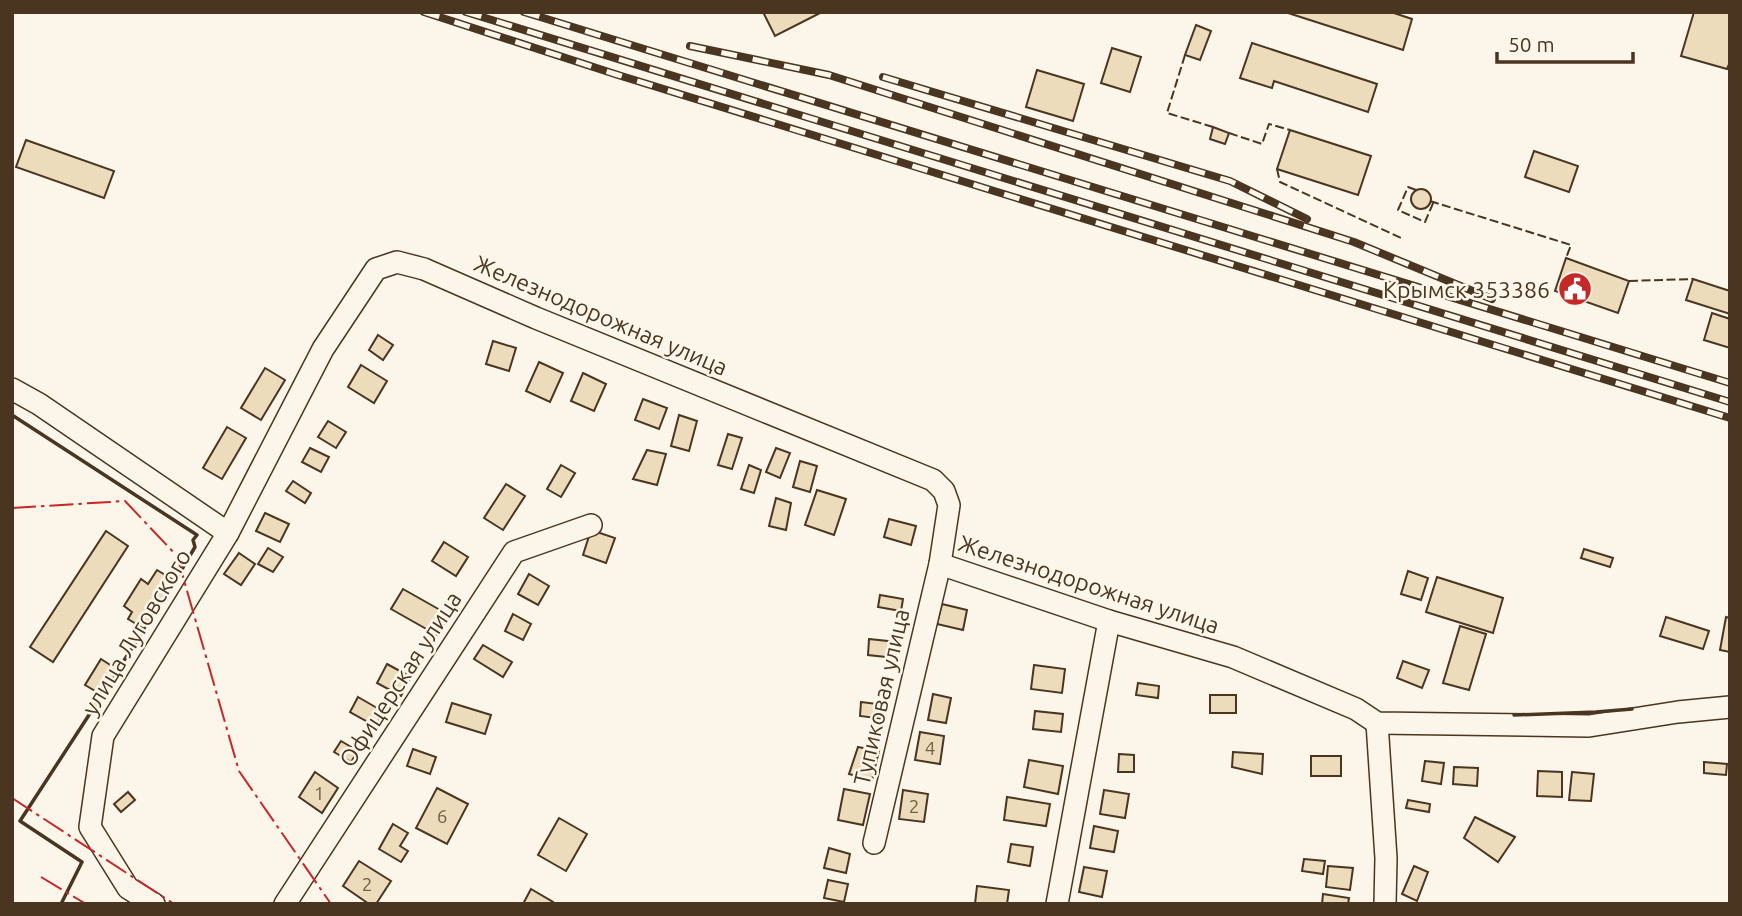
<svg xmlns="http://www.w3.org/2000/svg" width="1742" height="916" font-family="Ubuntu,sans-serif">
<style>
.building{fill:#ecdcbc;stroke:#4a3520;stroke-width:2}
.lines{fill:none;stroke-linecap:round;stroke-linejoin:round}
.minor-casing{stroke:#4a3520;stroke-width:24}
.minor{stroke:#fbf6e9;stroke-width:21}
.rail-casing{stroke:#4a3520;stroke-width:8}
.rail{stroke:#fbf6e9;stroke-width:5;stroke-dasharray:16;stroke-linecap:butt}
.fence{stroke:#4a3520;stroke-width:2;stroke-dasharray:9 3.5;stroke-linecap:butt}
.wall{stroke:#4a3520;stroke-width:3.5}
.power{stroke:#c62828;stroke-width:2;stroke-dasharray:24 5 3.5 5;stroke-linecap:butt}
.labels{text-anchor:middle;dominant-baseline:central;stroke-width:5;stroke-linejoin:round;paint-order:stroke}
.number-label{font-size:19px;fill:#725f47}
.poi-label{font-size:23px;fill:#4a3520;stroke:#fbf6e9;text-anchor:end}
.street-label{font-size:23px;fill:#4a3520;stroke:#fbf6e9}
</style>
<rect width="100%" height="100%" fill="#fbf6e9"/>
<!-- building -->
<g class="building">
<polygon points="763,12 822,12 775,36"/>
<polygon points="1285,12 1391,12 1412,19 1403,50"/>
<polygon points="1694,12 1730,12 1730,62 1727,69 1681,56"/>
<polygon points="1196,25 1211,31 1200,60 1185,55"/>
<polygon points="1252,43 1377,84 1368,112 1274,81 1272,88 1240,78"/>
<polygon points="1112,48 1141,57 1130,92 1101,83"/>
<polygon points="1037,70 1084,84 1073,121 1026,107"/>
<polygon points="1213,127 1229,133 1225,144 1210,139"/>
<polygon points="1290,130 1371,156 1358,195 1277,169"/>
<polygon points="26,140 114,171 104,198 16,167"/>
<polygon points="1534,151 1578,166 1569,192 1525,177"/>
<circle cx="1421" cy="199" r="10"/>
<polygon points="1566,258 1629,281 1618,313 1555,291"/>
<polygon points="1693,279 1730,291 1730,314 1686,300"/>
<polygon points="1712,313 1730,319 1730,348 1704,340"/>
<polygon points="378,335 393,345 383,360 369,350"/>
<polygon points="493,341 516,348 509,371 486,364"/>
<polygon points="539,362 563,373 550,402 526,391"/>
<polygon points="361,365 387,381 374,403 348,387"/>
<polygon points="265,368 285,380 261,420 241,408"/>
<polygon points="583,373 606,384 594,411 571,401"/>
<polygon points="643,399 667,408 659,429 635,420"/>
<polygon points="679,415 697,421 689,451 671,446"/>
<polygon points="328,421 346,432 336,448 318,437"/>
<polygon points="227,427 246,438 222,479 203,468"/>
<polygon points="728,434 742,438 732,469 718,465"/>
<polygon points="310,448 329,457 321,472 302,462"/>
<polygon points="776,448 790,453 780,478 766,472"/>
<polygon points="647,450 666,454 657,485 633,479"/>
<polygon points="800,461 817,466 810,492 793,487"/>
<polygon points="561,465 575,473 561,497 547,489"/>
<polygon points="749,465 761,470 754,493 741,489"/>
<polygon points="293,481 311,493 305,503 286,491"/>
<polygon points="506,484 525,496 503,530 484,518"/>
<polygon points="817,490 846,499 834,535 805,525"/>
<polygon points="776,498 791,503 786,530 769,526"/>
<polygon points="265,513 289,524 280,542 256,531"/>
<polygon points="889,519 916,526 911,545 884,537"/>
<polygon points="591,530 615,538 606,563 583,555"/>
<polygon points="106,531 128,546 53,662 30,647"/>
<polygon points="444,542 468,557 456,576 432,561"/>
<polygon points="268,548 283,557 273,572 258,564"/>
<polygon points="1584,549 1613,558 1610,567 1581,558"/>
<polygon points="239,553 255,564 241,585 224,574"/>
<polygon points="157,570 175,581 144,629 128,619 132,612 124,606 141,579 148,584"/>
<polygon points="1408,571 1428,578 1421,600 1401,594"/>
<polygon points="529,574 549,586 538,605 518,594"/>
<polygon points="1437,577 1503,598 1493,633 1426,612"/>
<polygon points="403,589 449,615 437,635 391,609"/>
<polygon points="880,595 903,599 901,611 878,607"/>
<polygon points="942,604 967,610 963,630 937,624"/>
<polygon points="513,614 531,624 523,640 505,631"/>
<polygon points="1666,617 1709,631 1703,649 1660,636"/>
<polygon points="1726,617 1730,618 1730,652 1720,650"/>
<polygon points="1460,626 1486,634 1469,690 1443,683"/>
<polygon points="869,639 897,642 895,658 868,655"/>
<polygon points="483,645 512,662 503,677 474,659"/>
<polygon points="101,659 118,670 102,695 85,685"/>
<polygon points="1403,661 1429,670 1422,688 1397,678"/>
<polygon points="387,664 411,677 401,696 377,683"/>
<polygon points="1034,665 1065,669 1062,693 1031,689"/>
<polygon points="1138,683 1159,686 1158,698 1136,695"/>
<polygon points="933,694 951,698 946,723 928,720"/>
<rect x="1210" y="695" width="26" height="18"/>
<polygon points="358,697 384,712 375,726 350,712"/>
<polygon points="861,702 886,705 884,719 860,716"/>
<polygon points="452,703 491,715 485,734 446,722"/>
<polygon points="1035,711 1063,714 1061,732 1033,729"/>
<polygon points="920,732 944,736 940,764 915,760"/>
<polygon points="341,741 358,751 351,762 334,752"/>
<polygon points="858,747 879,751 872,780 849,774"/>
<polygon points="413,749 436,757 430,774 407,766"/>
<polygon points="1233,752 1263,754 1262,774 1232,767"/>
<polygon points="1119,754 1134,755 1134,772 1118,772"/>
<rect x="1311" y="756" width="30" height="20"/>
<polygon points="1029,760 1063,766 1058,794 1024,787"/>
<polygon points="1425,761 1444,763 1441,784 1422,781"/>
<polygon points="1704,762 1727,764 1726,775 1704,773"/>
<polygon points="1454,767 1478,768 1477,786 1453,784"/>
<polygon points="1538,771 1562,772 1562,797 1537,796"/>
<polygon points="315,772 338,788 322,813 299,797"/>
<polygon points="1572,772 1594,774 1591,801 1569,800"/>
<polygon points="437,788 468,804 447,844 416,828"/>
<polygon points="844,789 870,794 863,825 838,820"/>
<polygon points="903,790 928,794 924,822 899,819"/>
<polygon points="1104,790 1129,794 1125,818 1100,814"/>
<polygon points="128,792 135,800 121,812 114,804"/>
<polygon points="1007,797 1050,804 1046,826 1004,820"/>
<polygon points="1408,800 1430,804 1429,812 1406,808"/>
<polygon points="1475,817 1515,837 1498,862 1464,838"/>
<polygon points="559,818 587,834 566,871 538,855"/>
<polygon points="393,824 408,833 400,846 408,851 401,862 379,849"/>
<polygon points="1094,826 1118,831 1114,852 1090,848"/>
<polygon points="1011,844 1033,847 1030,866 1008,862"/>
<polygon points="829,848 850,854 846,873 824,868"/>
<polygon points="1304,859 1325,861 1323,874 1302,871"/>
<polygon points="359,861 391,881 376,904 369,904 343,886"/>
<polygon points="1328,866 1353,868 1350,890 1326,887"/>
<polygon points="1414,866 1428,872 1417,901 1402,894"/>
<polygon points="1084,867 1107,871 1102,897 1079,892"/>
<polygon points="828,880 848,884 844,902 824,898"/>
<polygon points="977,886 1009,890 1007,904 975,904"/>
<polygon points="531,889 553,902 552,904 523,904"/>
<polygon points="1323,894 1349,898 1348,904 1322,904"/>
</g>
<g class="lines">
<!-- minor casing -->
<g class="minor-casing">
<g id="minor">
<polyline points="12,389 39,404 228,533 103,736 90,827 128,888 154,904"/>
<polyline points="228,533 323,349 376,269 397,262 424,269 536,318 933,480 944,491 949,505 940,564 1109,621 1233,657 1356,709 1377,723 1589,726 1678,712 1730,707"/>
<polyline points="1377,723 1386,858 1385,904"/>
<polyline points="874,843 940,564"/>
<polyline points="285,904 514,552 591,525"/>
<polyline points="1057,904 1109,621"/>
</g>
</g>
<!-- minor -->
<use href="#minor" class="minor"/>
<!-- rail casing -->
<g class="rail-casing">
<g id="rail">
<polyline points="424,12 618,75 1730,418"/>
<polyline points="466,12 1730,402"/>
<polyline points="524,12 1730,383"/>
<polyline points="690,46 829,75 1354,242 1492,299"/>
<polyline points="883,77 1230,181 1307,219"/>
</g>
</g>
<!-- rail -->
<use href="#rail" class="rail"/>
<!-- fence -->
<g class="fence">
<polyline points="1185,55 1167,113 1213,127"/>
<polyline points="1229,133 1262,144 1269,124 1290,130"/>
<polyline points="1277,169 1280,182 1401,238"/>
<polyline points="1416,190 1408,187 1398,210 1425,222 1434,201"/>
<polyline points="1430,201 1571,245 1566,258"/>
<polyline points="1629,281 1693,279"/>
</g>
<!-- wall -->
<g class="wall">
<polyline points="12,415 197,535 193,540 195,547 175,581"/>
<polyline points="118,670 144,629"/>
<polyline points="1514,715 1596,712 1632,709"/>
<polyline points="61,904 82,862 20,821 102,695"/>
</g>
<!-- power -->
<g class="power">
<polyline points="12,508 125,501 177,556 239,771 331,904"/>
<polyline points="12,798 174,904"/>
<polyline points="41,877 86,904"/>
</g>
</g>
<!-- icons -->
<defs>
<g id="civic-disc" transform="scale(1.75)"><circle r="9.5" fill="#c62828" stroke="#fbf6e9"/><path d="M-.6-6.5H3V-4.5H.6V-3L4-1V1h2V6H-6V1h2V-1L-.6-3ZM-1.2 2.5V6h2.4V2.5Z" fill="#fff"/></g>
</defs>
<g fill-rule="evenodd">
<use href="#civic-disc" x="1575" y="289"/>
</g>
<g class="labels">
<!-- number labels -->
<g class="number-label">
<text x="930" y="748">4</text>
<text x="319" y="793">1</text>
<text x="914" y="806">2</text>
<text x="442" y="816">6</text>
<text x="367" y="884">2</text>
</g>
<!-- poi labels -->
<g class="poi-label">
<text x="1550" y="289">Крымск 353386</text>
</g>
<!-- street labels -->
<g class="street-label">
<text transform="translate(601 315) rotate(23)">Железнодорожная улица</text>
<text transform="translate(1089 584) rotate(18)">Железнодорожная улица</text>
<text transform="translate(136 632) rotate(-59)">улица Луговского</text>
<text transform="translate(400 679) rotate(-57)">Офицерская улица</text>
<text transform="translate(881 697) rotate(-77)">Тупиковая улица</text>
</g>
</g>
<!-- border -->
<rect width="1742" height="916" fill="none" stroke="#4a3520" stroke-width="28"/>
<!-- scale -->
<path d="M1497 52v10h136v-10" fill="none" stroke="#4a3520" stroke-width="3.5"/>
<text x="1508" y="52" font-size="21" fill="#4a3520" stroke="#fbf6e9" stroke-width="5" paint-order="stroke">50 m</text>
</svg>
